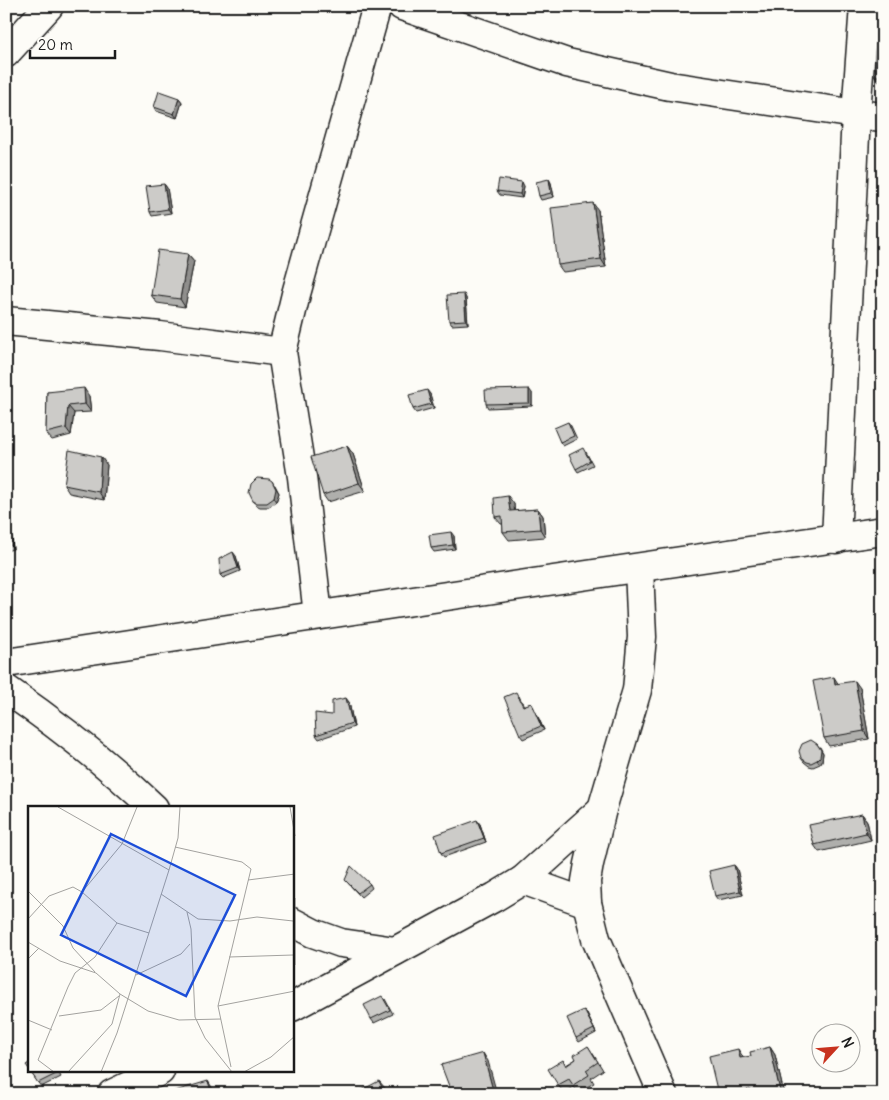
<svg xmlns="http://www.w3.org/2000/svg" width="889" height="1100" font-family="Delius,sans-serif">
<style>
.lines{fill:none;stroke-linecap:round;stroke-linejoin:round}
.minor-casing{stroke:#1c1c1c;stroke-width:31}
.minor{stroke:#fdfcf7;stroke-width:28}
.wall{fill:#afafac;stroke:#1c1c1c}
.shaded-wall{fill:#8f8e8c;stroke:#1c1c1c}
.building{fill:#cccbc8;stroke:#1c1c1c}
.inset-road{fill:none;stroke:#a3a29f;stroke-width:1}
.view{fill:#1d4ed8;fill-opacity:0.15;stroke:#1d4ed8;stroke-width:2.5}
.inset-edge{fill:none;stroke:#1c1c1c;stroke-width:2.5}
</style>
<rect width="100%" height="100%" fill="#fdfcf7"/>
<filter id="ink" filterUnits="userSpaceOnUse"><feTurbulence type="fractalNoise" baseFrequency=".02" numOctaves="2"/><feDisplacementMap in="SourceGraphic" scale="10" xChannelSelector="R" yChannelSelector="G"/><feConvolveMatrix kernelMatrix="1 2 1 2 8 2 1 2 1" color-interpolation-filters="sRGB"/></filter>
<g filter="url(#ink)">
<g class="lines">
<!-- minor casing -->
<g class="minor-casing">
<g id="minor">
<polyline points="402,6 567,63 670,86 856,114 883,117"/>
<polyline points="6,53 49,6"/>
<polyline points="6,321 160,336 282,352"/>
<polyline points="836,539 856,114 864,6"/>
<polyline points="639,568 642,637 637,690 602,809 589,864 586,881 587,903 596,939 663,1094"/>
<polyline points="318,615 302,477 282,352 296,294 377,6"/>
<polyline points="6,663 413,601 883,531"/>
<path d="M 6,689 C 58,725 108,764 154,808"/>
<polyline points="523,880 587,903"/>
<polyline points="292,922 313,933 341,943 395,951"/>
<polyline points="292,1007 495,897 523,880 602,809"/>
<polyline points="112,1094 160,1071"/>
</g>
</g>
<!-- minor -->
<use href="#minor" class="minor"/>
</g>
<!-- wall -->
<g class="wall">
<polygon points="883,22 883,84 880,83 875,76"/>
<polygon points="179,98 182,102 177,118 156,111 154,107"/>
<polygon points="549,179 551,183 554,197 541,200 539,196"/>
<polygon points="164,184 167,188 171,213 152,216 150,212"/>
<polygon points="524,186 522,198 500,195 497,191"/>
<polygon points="598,210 606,267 563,272 558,265"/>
<polygon points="883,246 883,301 882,293 877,285 881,266"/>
<polygon points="188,254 194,261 185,307 157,303 151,295"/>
<polygon points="466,298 468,324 452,325 449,321"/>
<polygon points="47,392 89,396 91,412 74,413 71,435 52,440 46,433"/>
<polygon points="532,393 532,406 488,408 486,404"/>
<polygon points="430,394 434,408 416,413 413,409"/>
<polygon points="568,422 571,426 577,439 563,446 560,442"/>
<polygon points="347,446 353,454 365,491 328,502 323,495"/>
<polygon points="586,452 593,465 578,472 576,469"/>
<polygon points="101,457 107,465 104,500 69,493 64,485"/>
<polygon points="275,485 279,493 276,502 269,507 260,507 256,505 253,501"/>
<polygon points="514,504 514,511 538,509 543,516 545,537 509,540 503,532 503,524 501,524 495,517"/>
<polygon points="6,527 8,527 11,531 13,549 6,551"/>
<polygon points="454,536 455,549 434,552 431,548"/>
<polygon points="236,556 240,571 223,578 220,575"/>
<polygon points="839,684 860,688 869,739 829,746 824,738"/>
<polygon points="519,696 524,706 531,703 533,706 544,730 523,739 520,735"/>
<polygon points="349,702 354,727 319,739 316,735 332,715"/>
<polygon points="820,747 823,753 822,761 820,764 813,767 809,766 804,762 801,758"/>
<polygon points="862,814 867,821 871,840 819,852 814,845"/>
<polygon points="480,824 486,842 444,857 441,853"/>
<polygon points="734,865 737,869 743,895 718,900 715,896"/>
<polygon points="345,880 370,884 372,888 361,897"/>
<polygon points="385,999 393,1014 374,1023 371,1019"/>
<polygon points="587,1014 596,1033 579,1042 576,1038"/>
<polygon points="588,1046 603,1070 591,1078 594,1083 578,1092 574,1087 564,1093 558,1085 563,1060 566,1065 576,1059"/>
<polygon points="770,1047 775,1055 784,1094 718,1094 743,1058 751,1056"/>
<polygon points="30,1071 58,1071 61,1077 41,1087"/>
</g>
<!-- shaded-wall -->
<g class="shaded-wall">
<polygon points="179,98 182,102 177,118 174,114"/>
<polygon points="549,179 551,183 554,197 551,193"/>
<polygon points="522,182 524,186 522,198 520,194"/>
<polygon points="164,184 167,188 171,213 168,209"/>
<polygon points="593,203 598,210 606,267 601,259"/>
<polygon points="188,254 194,261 185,307 180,299"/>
<polygon points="464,294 466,298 468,324 466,320"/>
<polygon points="84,388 89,396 91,412 85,404"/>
<polygon points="529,389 532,393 532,406 529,403"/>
<polygon points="427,390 430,394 434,408 431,404"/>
<polygon points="68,406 74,413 71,435 66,428"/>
<polygon points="347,446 353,454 365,491 359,483"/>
<polygon points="101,457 107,465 104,500 99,492"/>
<polygon points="272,481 279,493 276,502 274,498"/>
<polygon points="508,496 514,504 515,519 510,511"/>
<polygon points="538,509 543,516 545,537 540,529"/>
<polygon points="8,527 11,531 13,549 11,545"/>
<polygon points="451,532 454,536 455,549 453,545"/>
<polygon points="233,552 236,556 240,571 238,568"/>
<polygon points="834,677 839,685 835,684"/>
<polygon points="855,681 860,688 869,739 864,731"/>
<polygon points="346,698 349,702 354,727 352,723"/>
<polygon points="531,703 533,706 544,730 541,726"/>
<polygon points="817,744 823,753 822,761 820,764 817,760"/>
<polygon points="862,814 867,821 871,840 866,833"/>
<polygon points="477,820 480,824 486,842 484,838"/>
<polygon points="734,865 737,869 743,895 740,891"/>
<polygon points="584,1010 587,1014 596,1033 594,1029"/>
<polygon points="770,1047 775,1055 784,1094 782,1094 780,1091"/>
<polygon points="738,1049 743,1057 746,1066 740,1058"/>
<polygon points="483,1053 488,1061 497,1094 494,1094"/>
<polygon points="208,1081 213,1089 215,1094 212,1094"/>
<polygon points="379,1081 385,1088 387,1094 385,1094"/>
</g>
<!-- building -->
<g class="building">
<polygon points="878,22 883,22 883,76 875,76"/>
<polygon points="159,91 179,98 174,114 154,107"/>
<polygon points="499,179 522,182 520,194 497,191"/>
<polygon points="549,179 551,193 539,196 536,182"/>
<polygon points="164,184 168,209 150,212 146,186"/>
<polygon points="593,203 601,259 558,265 551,208"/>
<polygon points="880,246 883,246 883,301 882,285 877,285 876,266 881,266"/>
<polygon points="158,250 188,254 180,299 151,295"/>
<polygon points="464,294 466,320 449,321 447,295"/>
<polygon points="84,388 85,404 68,406 66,428 46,433 47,392"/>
<polygon points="529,389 529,403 486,404 485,390"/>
<polygon points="427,390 431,404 413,409 409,395"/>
<polygon points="568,422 574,436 560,442 554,428"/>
<polygon points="347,446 359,483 323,495 311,457"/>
<polygon points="583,448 590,461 576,469 569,455"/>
<polygon points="69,450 101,457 99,492 64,485"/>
<polygon points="257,478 269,479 272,481 276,489 274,498 267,503 257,503 253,501 249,493 251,484"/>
<polygon points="508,496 510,511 538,509 540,529 503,532 502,516 495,517 494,498"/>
<polygon points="6,527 8,527 11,545 6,546"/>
<polygon points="451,532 453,545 431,548 429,535"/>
<polygon points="233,552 238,568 220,575 219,559"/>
<polygon points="834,677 835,684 855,681 864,731 824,738 813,681"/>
<polygon points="516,692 523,706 531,703 541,726 520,735 504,697"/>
<polygon points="346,698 352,723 316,735 315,713 332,715 332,701"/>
<polygon points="811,740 817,744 821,750 820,757 817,760 811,763 807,762 801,758 799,751 802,744"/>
<polygon points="862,814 866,833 814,845 809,825"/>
<polygon points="477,820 484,838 441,853 435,835"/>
<polygon points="734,865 740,891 715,896 709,871"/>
<polygon points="351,866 370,884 358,893 345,880"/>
<polygon points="382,996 390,1010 371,1019 364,1005"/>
<polygon points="584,1010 594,1029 576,1038 567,1018"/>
<polygon points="588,1046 598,1062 586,1070 589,1075 573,1085 569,1079 558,1085 548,1069 563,1060 566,1066 576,1059 574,1055"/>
<polygon points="770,1047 780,1091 770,1094 752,1094 750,1089 729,1094 718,1094 709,1056 738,1049 740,1058 751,1056 750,1052"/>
<polygon points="483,1053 494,1094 452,1094 441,1065"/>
<polygon points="29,1063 29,1069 26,1065"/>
<polygon points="30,1071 57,1071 58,1073 38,1083"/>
<polygon points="208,1081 212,1094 165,1094"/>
<polygon points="379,1081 385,1094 354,1094"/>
</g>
</g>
<!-- overview -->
<g transform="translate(28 806)">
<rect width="266" height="266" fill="#fdfcf7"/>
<path class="inset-road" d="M 30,1 L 141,64M 109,1 L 94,38 L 54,86 L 89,117 L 121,127M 262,1 L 267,30M 147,41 L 214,56 L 223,63 L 190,200 L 203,261M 220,74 L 267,68M 0,85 L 35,120 L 45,142 L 67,166M 133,88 L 170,113 L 202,115 L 229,111 L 265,115M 267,92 L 267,159M 159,106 L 163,123 L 167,211 L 177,232 L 204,266M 0,113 L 21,90 L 45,81 L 54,86M 0,136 L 32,155 L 68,167 L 92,188 L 120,205 L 151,214 L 193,213M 201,151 L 265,149M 0,153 L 11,142M 108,169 L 153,148 L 162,138M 190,200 L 267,185M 31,210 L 73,204 L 91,190M 0,214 L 24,224M 26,266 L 10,254 L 40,181 L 47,167 L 67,151 L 89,117M 40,266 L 84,218 L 92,188M 73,266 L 89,227 L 141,64 L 150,32 L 152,1M 216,266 L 243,251 L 267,230"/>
<path class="view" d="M 83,28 L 207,89 L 158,190 L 33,129 Z"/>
<rect width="266" height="266" class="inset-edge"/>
</g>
<!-- margin -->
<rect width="889" height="1100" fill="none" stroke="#fdfcf7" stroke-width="25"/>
<rect x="12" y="12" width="864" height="1075" fill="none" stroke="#1c1c1c" stroke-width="2" filter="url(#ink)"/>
<!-- north arrow -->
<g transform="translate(836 1048) rotate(64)"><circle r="24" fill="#fdfcf7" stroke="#a3a29f"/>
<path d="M0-4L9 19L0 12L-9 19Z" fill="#c8321e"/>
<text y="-8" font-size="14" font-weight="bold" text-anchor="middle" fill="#1c1c1c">N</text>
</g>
<!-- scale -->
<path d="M30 50v8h85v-8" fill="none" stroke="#1c1c1c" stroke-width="2.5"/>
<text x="38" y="50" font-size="15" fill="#1c1c1c" stroke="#fdfcf7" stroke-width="4" paint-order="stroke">20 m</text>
</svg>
